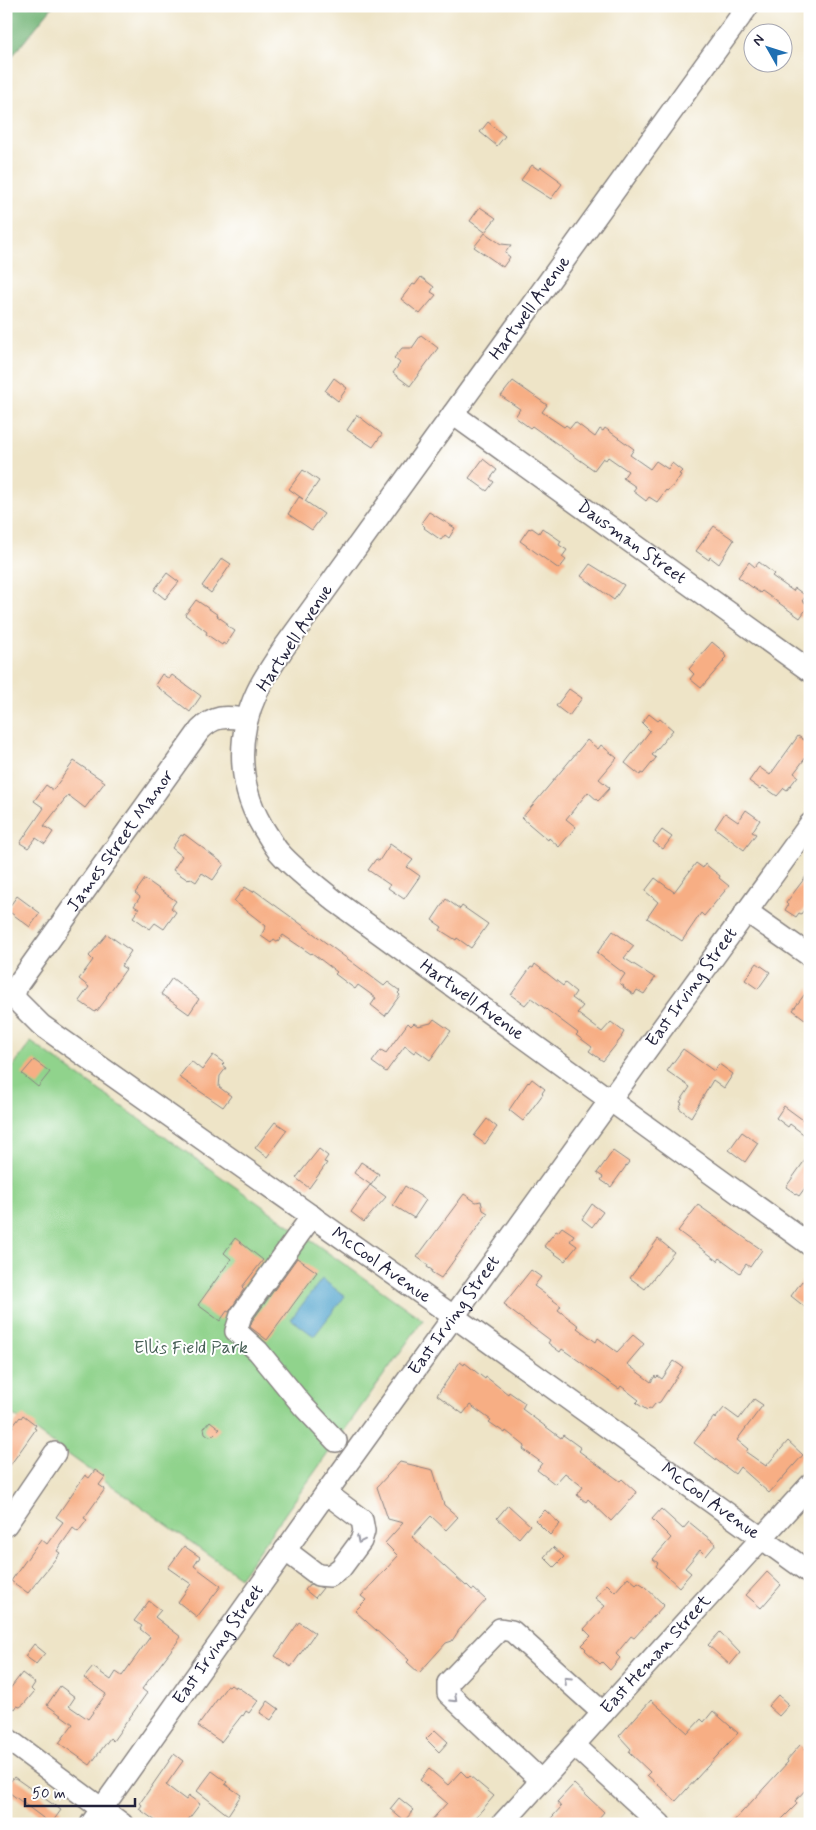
<svg xmlns="http://www.w3.org/2000/svg" width="816" height="1830" font-family="Mynerve,sans-serif">
<style>
.green{fill:#90d38c;stroke:#597a64}
.forest{fill:#74b578;stroke:#4b6c5a}
.water{fill:#53a5ce;stroke:#3a6484}
.building{fill:#f7ae84}
.lines{fill:none;stroke-linecap:round;stroke-linejoin:round}
.minor-casing{stroke:#888381;stroke-width:24}
.minor{stroke:#fff;stroke-width:21}
.oneway{stroke:#9c9ca7}
.labels{text-anchor:middle;dominant-baseline:central;stroke-width:4;stroke-linejoin:round;paint-order:stroke}
.street-label{font-size:18px;fill:#22223b;stroke:#fff}
.park-label{font-size:18px;fill:#486057;stroke:#fff}
</style>
<rect width="100%" height="100%" fill="#fff"/>
<filter id="ink" filterUnits="userSpaceOnUse"><feTurbulence type="fractalNoise" baseFrequency=".02" numOctaves="2"/><feDisplacementMap in="SourceGraphic" scale="10" xChannelSelector="R" yChannelSelector="G"/><feConvolveMatrix kernelMatrix="1 2 1 2 8 2 1 2 1" color-interpolation-filters="sRGB"/></filter>
<filter id="wash" filterUnits="userSpaceOnUse"><feTurbulence type="fractalNoise" baseFrequency=".0096" numOctaves="4" result="noise"/><feDisplacementMap in="SourceGraphic" scale="20" xChannelSelector="R" yChannelSelector="G"/><feGaussianBlur stdDeviation="1.12" result="paint"/><feColorMatrix in="noise" values="0 0 0 0 0 0 0 0 0 0 0 0 0 0 0 0 0 1.4 0 .05"/><feComposite in="paint" operator="in"/></filter>
<g filter="url(#wash)">
<rect width="100%" height="100%" fill="#eee4c7"/>
<!-- green -->
<polygon class="green" points="31,1042 423,1320 240,1577 6,1410 6,1076"/>
<!-- forest -->
<polygon class="forest" points="6,6 53,6 6,64"/>
<!-- water -->
<polygon class="water" points="322,1279 345,1296 314,1336 291,1319"/>
<g id="blocks">
<!-- building -->
<g class="building">
<polygon points="488,122 505,136 497,146 480,132"/>
<polygon points="532,165 539,170 541,167 559,180 558,181 562,184 551,199 521,180"/>
<polygon points="480,207 496,218 485,232 470,221"/>
<polygon points="485,233 501,244 511,245 505,253 510,257 503,267 474,247"/>
<polygon points="421,277 434,287 431,292 436,295 420,314 401,299 413,284 415,285"/>
<polygon points="421,335 438,348 410,386 393,373 400,363 394,358 402,348 412,348"/>
<polygon points="334,378 347,388 338,401 325,391"/>
<polygon points="513,381 547,405 542,412 564,427 566,425 570,428 575,422 595,437 600,429 603,431 605,428 634,449 630,455 650,469 656,461 668,469 672,463 682,471 679,474 681,475 674,485 667,491 666,490 657,502 649,497 646,501 633,491 636,487 623,478 628,471 608,457 606,460 603,458 594,470 532,426 530,428 515,417 520,409 501,396"/>
<polygon points="357,415 382,434 373,447 347,430"/>
<polygon points="483,459 497,470 490,479 494,482 487,491 469,478"/>
<polygon points="303,470 319,481 305,501 324,514 312,530 288,514 299,497 303,499 289,489"/>
<polygon points="429,512 455,528 449,538 445,535 441,540 424,528 425,527 421,523"/>
<polygon points="714,526 734,540 719,564 710,557 709,560 696,551"/>
<polygon points="529,528 530,529 532,528 539,533 542,528 561,541 559,545 567,550 562,557 566,560 559,569 520,541"/>
<polygon points="222,558 231,564 211,593 202,586"/>
<polygon points="749,562 755,567 759,562 774,574 772,576 793,591 795,588 806,596 802,601 809,605 800,618 762,591 760,593 738,577"/>
<polygon points="590,564 624,585 614,600 581,576"/>
<polygon points="167,573 179,582 165,599 154,590"/>
<polygon points="196,600 218,615 217,616 227,623 226,625 235,631 226,645 223,643 222,645 206,634 207,632 185,615"/>
<polygon points="712,642 725,653 724,654 726,657 723,660 724,661 701,688 690,679 694,674 689,669"/>
<polygon points="162,674 169,679 172,675 201,696 190,712 155,685"/>
<polygon points="569,689 582,698 569,716 556,706"/>
<polygon points="649,714 658,721 660,719 673,730 652,755 656,758 643,774 641,773 640,775 625,763 650,731 642,723"/>
<polygon points="798,736 810,744 810,752 794,773 798,776 787,790 784,788 777,796 763,786 760,789 749,781 759,767 770,775"/>
<polygon points="587,740 598,749 601,745 617,758 599,779 610,788 598,801 588,792 566,819 576,827 559,847 549,838 548,840 522,818"/>
<polygon points="74,761 105,782 85,808 68,795 44,826 53,832 45,844 36,838 28,848 20,843 44,808 34,801 46,785 53,790"/>
<polygon points="746,810 760,820 752,832 756,834 744,850 715,828 725,813 738,822"/>
<polygon points="662,830 672,837 663,849 653,842"/>
<polygon points="184,834 224,864 213,880 202,873 196,882 190,878 188,880 173,870 182,856 172,848 181,835 183,836"/>
<polygon points="390,844 413,860 407,867 420,876 404,899 388,888 390,885 368,870 376,859 379,861"/>
<polygon points="696,863 703,868 705,864 720,876 719,878 729,886 704,916 701,913 682,941 647,918 658,902 645,891 655,878 674,892"/>
<polygon points="810,871 810,902 801,914 799,913 796,917 785,910 788,905 786,903"/>
<polygon points="145,879 176,901 171,908 176,912 164,929 155,923 150,929 133,917 139,909 134,906 140,897 135,893"/>
<polygon points="245,887 253,892 254,890 294,919 384,986 388,982 400,991 398,993 400,995 385,1016 371,1005 376,998 358,985 355,989 335,974 337,972 312,953 311,954 283,935 278,942 274,939 271,943 261,936 266,926 234,901"/>
<polygon points="17,896 40,913 30,927 7,910"/>
<polygon points="446,899 460,909 462,906 488,924 471,948 457,938 456,940 440,930 442,927 432,920"/>
<polygon points="613,931 634,946 624,958 655,978 644,994 637,990 634,995 623,987 624,986 619,983 625,974 597,953"/>
<polygon points="107,934 131,951 121,966 126,969 106,997 107,998 97,1011 96,1010 95,1012 79,1001 89,987 79,979 93,960 89,956"/>
<polygon points="757,963 770,972 758,989 745,980"/>
<polygon points="535,964 563,986 565,983 576,992 572,998 583,1006 577,1013 602,1032 611,1022 624,1032 621,1037 622,1037 603,1061 589,1051 592,1047 576,1035 578,1033 531,998 525,1005 511,995 531,967 533,968"/>
<polygon points="172,978 199,999 189,1014 161,994"/>
<polygon points="810,987 810,1023 793,1010"/>
<polygon points="434,1019 451,1031 430,1060 416,1050 414,1053 405,1046 386,1072 372,1062 381,1050 386,1053 408,1023 411,1026 414,1023 418,1026 431,1023"/>
<polygon points="683,1049 714,1071 719,1064 733,1074 724,1088 713,1080 691,1117 679,1108 682,1103 680,1102 690,1087 667,1071"/>
<polygon points="213,1055 224,1063 222,1065 226,1068 220,1076 219,1087 231,1096 223,1107 179,1077 191,1061 202,1070"/>
<polygon points="34,1060 50,1072 38,1087 22,1074"/>
<polygon points="532,1079 545,1089 542,1093 543,1094 523,1121 509,1110 528,1082 529,1083"/>
<polygon points="784,1106 810,1125 810,1139 790,1124 788,1127 776,1118"/>
<polygon points="487,1119 497,1127 485,1144 474,1136"/>
<polygon points="275,1122 287,1130 267,1157 255,1148"/>
<polygon points="742,1132 758,1143 745,1162 729,1150"/>
<polygon points="319,1149 328,1156 324,1162 327,1163 309,1188 296,1178"/>
<polygon points="613,1151 629,1162 611,1187 601,1180 603,1177 597,1173"/>
<polygon points="810,1153 810,1181 799,1196 786,1187"/>
<polygon points="361,1162 379,1174 371,1185 354,1173"/>
<polygon points="370,1185 386,1197 364,1222 351,1212"/>
<polygon points="405,1186 426,1200 414,1218 393,1205"/>
<polygon points="464,1194 476,1202 481,1201 483,1210 488,1213 441,1278 431,1272 432,1270 427,1267 428,1265 417,1257"/>
<polygon points="592,1204 603,1212 592,1227 582,1219"/>
<polygon points="698,1205 762,1250 750,1267 746,1264 740,1273 720,1258 718,1261 678,1231"/>
<polygon points="562,1227 574,1235 570,1241 577,1246 565,1261 544,1246 556,1231 558,1232"/>
<polygon points="235,1238 263,1260 242,1287 244,1289 229,1312 227,1311 220,1321 198,1305 231,1259 224,1253"/>
<polygon points="658,1239 674,1252 645,1289 630,1278"/>
<polygon points="297,1258 317,1272 267,1340 250,1327 252,1321"/>
<polygon points="531,1270 541,1277 534,1286 561,1306 558,1310 579,1326 577,1328 596,1342 598,1338 617,1352 633,1335 644,1344 627,1364 651,1382 655,1376 656,1378 658,1376 662,1379 674,1361 683,1367 660,1402 655,1404 651,1409 649,1408 647,1410 636,1403 639,1400 621,1386 619,1389 562,1349 560,1352 548,1343 550,1340 506,1307 507,1306 504,1304"/>
<polygon points="802,1281 810,1287 810,1311 791,1296"/>
<polygon points="460,1362 464,1365 465,1363 485,1379 486,1377 508,1394 509,1392 525,1403 522,1409 561,1438 563,1435 581,1448 579,1451 620,1481 622,1479 636,1492 634,1496 611,1521 588,1499 586,1502 577,1495 583,1487 565,1473 555,1484 537,1470 542,1463 523,1449 525,1446 506,1431 505,1433 489,1422 491,1420 470,1405 463,1414 437,1395"/>
<polygon points="754,1399 763,1405 737,1440 748,1449 746,1452 766,1466 788,1441 803,1455 769,1493 740,1467 735,1474 694,1443 710,1422 714,1417 715,1419 724,1408 739,1419"/>
<polygon points="23,1415 36,1425 34,1428 36,1429 6,1471 6,1435 20,1417 21,1418"/>
<polygon points="210,1421 220,1429 214,1435 209,1436 205,1433 204,1428"/>
<polygon points="400,1462 433,1470 444,1505 458,1517 446,1530 431,1516 412,1537 466,1586 467,1585 472,1590 474,1589 486,1600 459,1630 452,1641 446,1643 419,1673 407,1662 409,1660 355,1611 366,1600 361,1596 398,1556 385,1543 403,1523 388,1519 377,1487"/>
<polygon points="95,1470 105,1477 99,1485 105,1489 84,1518 87,1520 78,1532 73,1528 57,1551 60,1553 28,1593 11,1581 41,1539 47,1544 63,1522 56,1517 85,1475 89,1478"/>
<polygon points="508,1505 530,1525 519,1538 497,1518"/>
<polygon points="661,1509 683,1529 689,1522 716,1544 706,1556 700,1550 685,1568 691,1573 679,1587 656,1566 658,1563 653,1559 671,1538 652,1519"/>
<polygon points="545,1510 560,1524 550,1535 535,1520"/>
<polygon points="184,1546 200,1557 194,1566 221,1586 197,1617 178,1602 191,1584 168,1568"/>
<polygon points="553,1547 564,1557 554,1567 544,1557"/>
<polygon points="767,1572 781,1585 761,1608 746,1595"/>
<polygon points="628,1577 636,1584 638,1582 643,1585 664,1605 634,1638 631,1636 616,1654 620,1658 610,1670 602,1662 600,1664 585,1650 586,1649 582,1645 591,1636 584,1629 605,1606 595,1598 607,1584 615,1592"/>
<polygon points="310,1584 323,1588 315,1598 305,1590"/>
<polygon points="149,1601 161,1610 155,1617 181,1637 142,1689 147,1693 113,1741 110,1738 90,1765 59,1743 73,1724 47,1705 60,1686 75,1697 69,1706 88,1719 106,1694 84,1678 93,1667 111,1680 116,1672 122,1676 150,1637 140,1629 142,1626 134,1621"/>
<polygon points="299,1622 315,1633 291,1667 275,1656"/>
<polygon points="720,1632 740,1653 730,1665 708,1645"/>
<polygon points="34,1644 45,1653 36,1664 25,1656"/>
<polygon points="22,1673 35,1683 31,1689 34,1692 24,1704 20,1707 17,1706 15,1709 6,1703 6,1694"/>
<polygon points="231,1685 235,1688 236,1686 258,1701 249,1713 246,1711 243,1716 242,1715 221,1742 198,1726 227,1686 229,1687"/>
<polygon points="778,1695 789,1705 779,1716 768,1706"/>
<polygon points="651,1700 688,1733 701,1719 704,1722 713,1711 738,1733 676,1801 647,1775 650,1772 629,1752 631,1749 619,1736"/>
<polygon points="268,1701 279,1709 271,1720 260,1713"/>
<polygon points="435,1730 448,1742 439,1752 426,1739"/>
<polygon points="800,1745 810,1754 810,1785 795,1801 797,1804 777,1824 731,1824 788,1762 787,1760"/>
<polygon points="174,1754 183,1761 166,1785 186,1800 189,1796 200,1804 185,1824 160,1824 139,1809 142,1805 140,1803"/>
<polygon points="429,1769 448,1785 461,1771 468,1778 470,1776 494,1796 470,1824 428,1824 447,1803 420,1780"/>
<polygon points="212,1771 227,1782 225,1784 241,1795 228,1815 197,1791"/>
<polygon points="14,1777 61,1810 51,1824 6,1790 6,1787"/>
<polygon points="574,1784 604,1812 594,1824 546,1824 561,1807 557,1802"/>
<polygon points="399,1798 414,1810 404,1821 390,1809"/>
</g>
</g>
</g>
<g filter="url(#ink)">
<use href="#blocks" fill-opacity="0" stroke="#888381" stroke-width="1"/>
<g class="lines">
<!-- minor casing -->
<g class="minor-casing">
<g id="minor">
<path id="s1" d="M 748,6 L 283,649 C 274,663 264,677 257,692 C 235,739 238,791 267,834 C 271,840 275,848 280,853 C 296,871 316,885 335,901 L 810,1245"/>
<path id="s2" d="M 453,414 L 810,671"/>
<polyline points="746,911 810,956"/>
<path id="s3" d="M 6,990 L 41,1025 L 453,1316 L 810,1573"/>
<path id="s4" d="M 14,995 L 18,984 L 200,730 C 216,714 227,717 247,719"/>
<polyline points="312,1216 241,1315 236,1331 258,1351 303,1406 336,1441"/>
<polyline points="6,1525 55,1453"/>
<polyline points="285,1550 318,1575 330,1576 341,1568 361,1541 364,1531 362,1520 326,1493"/>
<polyline points="6,1738 122,1824"/>
<polyline points="574,1745 660,1824"/>
<polyline points="541,1781 448,1693 448,1683 500,1629 512,1631 603,1713"/>
<path id="s5" d="M 91,1824 L 326,1493 L 810,824"/>
<path id="s6" d="M 502,1824 L 810,1485"/>
</g>
</g>
<!-- minor -->
<use href="#minor" class="minor"/>
</g>
<!-- one-way arrows -->
<defs><path id="oneway-chevron" d="M-2-3.5L2.5 0L-2 3.5" fill="none" stroke-width="1.6" stroke-linecap="round" stroke-linejoin="round" transform="scale(1.25)"/></defs>
<g class="oneway">
<use href="#oneway-chevron" transform="translate(360 1540) rotate(116)"/>
<use href="#oneway-chevron" transform="translate(567 1680) rotate(-137)"/>
<use href="#oneway-chevron" transform="translate(454 1699) rotate(43)"/>
</g>
</g>
<g class="labels">
<!-- street labels -->
<g class="street-label">
<text transform="translate(530 308) rotate(-54)">Hartwell Avenue</text>
<text stroke="none"><textPath href="#s2" startOffset="220">Dausman Street</textPath></text>
<text transform="translate(295 638) rotate(-57)">Hartwell Avenue</text>
<text stroke="none"><textPath href="#s4" startOffset="188">James Street Manor</textPath></text>
<text stroke="none"><textPath href="#s5" startOffset="1030">East Irving Street</textPath></text>
<text stroke="none"><textPath href="#s1" startOffset="1258">Hartwell Avenue</textPath></text>
<text stroke="none"><textPath href="#s3" startOffset="466">McCool Avenue</textPath></text>
<text stroke="none"><textPath href="#s5" startOffset="625">East Irving Street</textPath></text>
<text stroke="none"><textPath href="#s3" startOffset="871">McCool Avenue</textPath></text>
<text stroke="none"><textPath href="#s5" startOffset="220">East Irving Street</textPath></text>
<text stroke="none"><textPath href="#s6" startOffset="229">East Heman Street</textPath></text>
</g>
<!-- park labels -->
<g class="park-label">
<text x="191" y="1348">Ellis Field Park</text>
</g>
</g>
<!-- margin -->
<rect width="816" height="1830" fill="none" stroke="#fff" stroke-width="25"/>
<!-- north arrow -->
<g transform="translate(768 48) rotate(309)"><circle r="24" fill="#ffffff" stroke="#a7a7b1"/>
<path d="M0-4L9 19L0 12L-9 19Z" fill="#1f6fb2"/>
<text y="-8" font-size="14" font-weight="bold" text-anchor="middle" fill="#22223b">N</text>
</g>
<!-- scale -->
<path d="M25 1798v8h110v-8" fill="none" stroke="#22223b" stroke-width="2.5"/>
<text x="32" y="1798" font-size="15" fill="#22223b" stroke="#ffffff" stroke-width="4" paint-order="stroke">50 m</text>
</svg>
